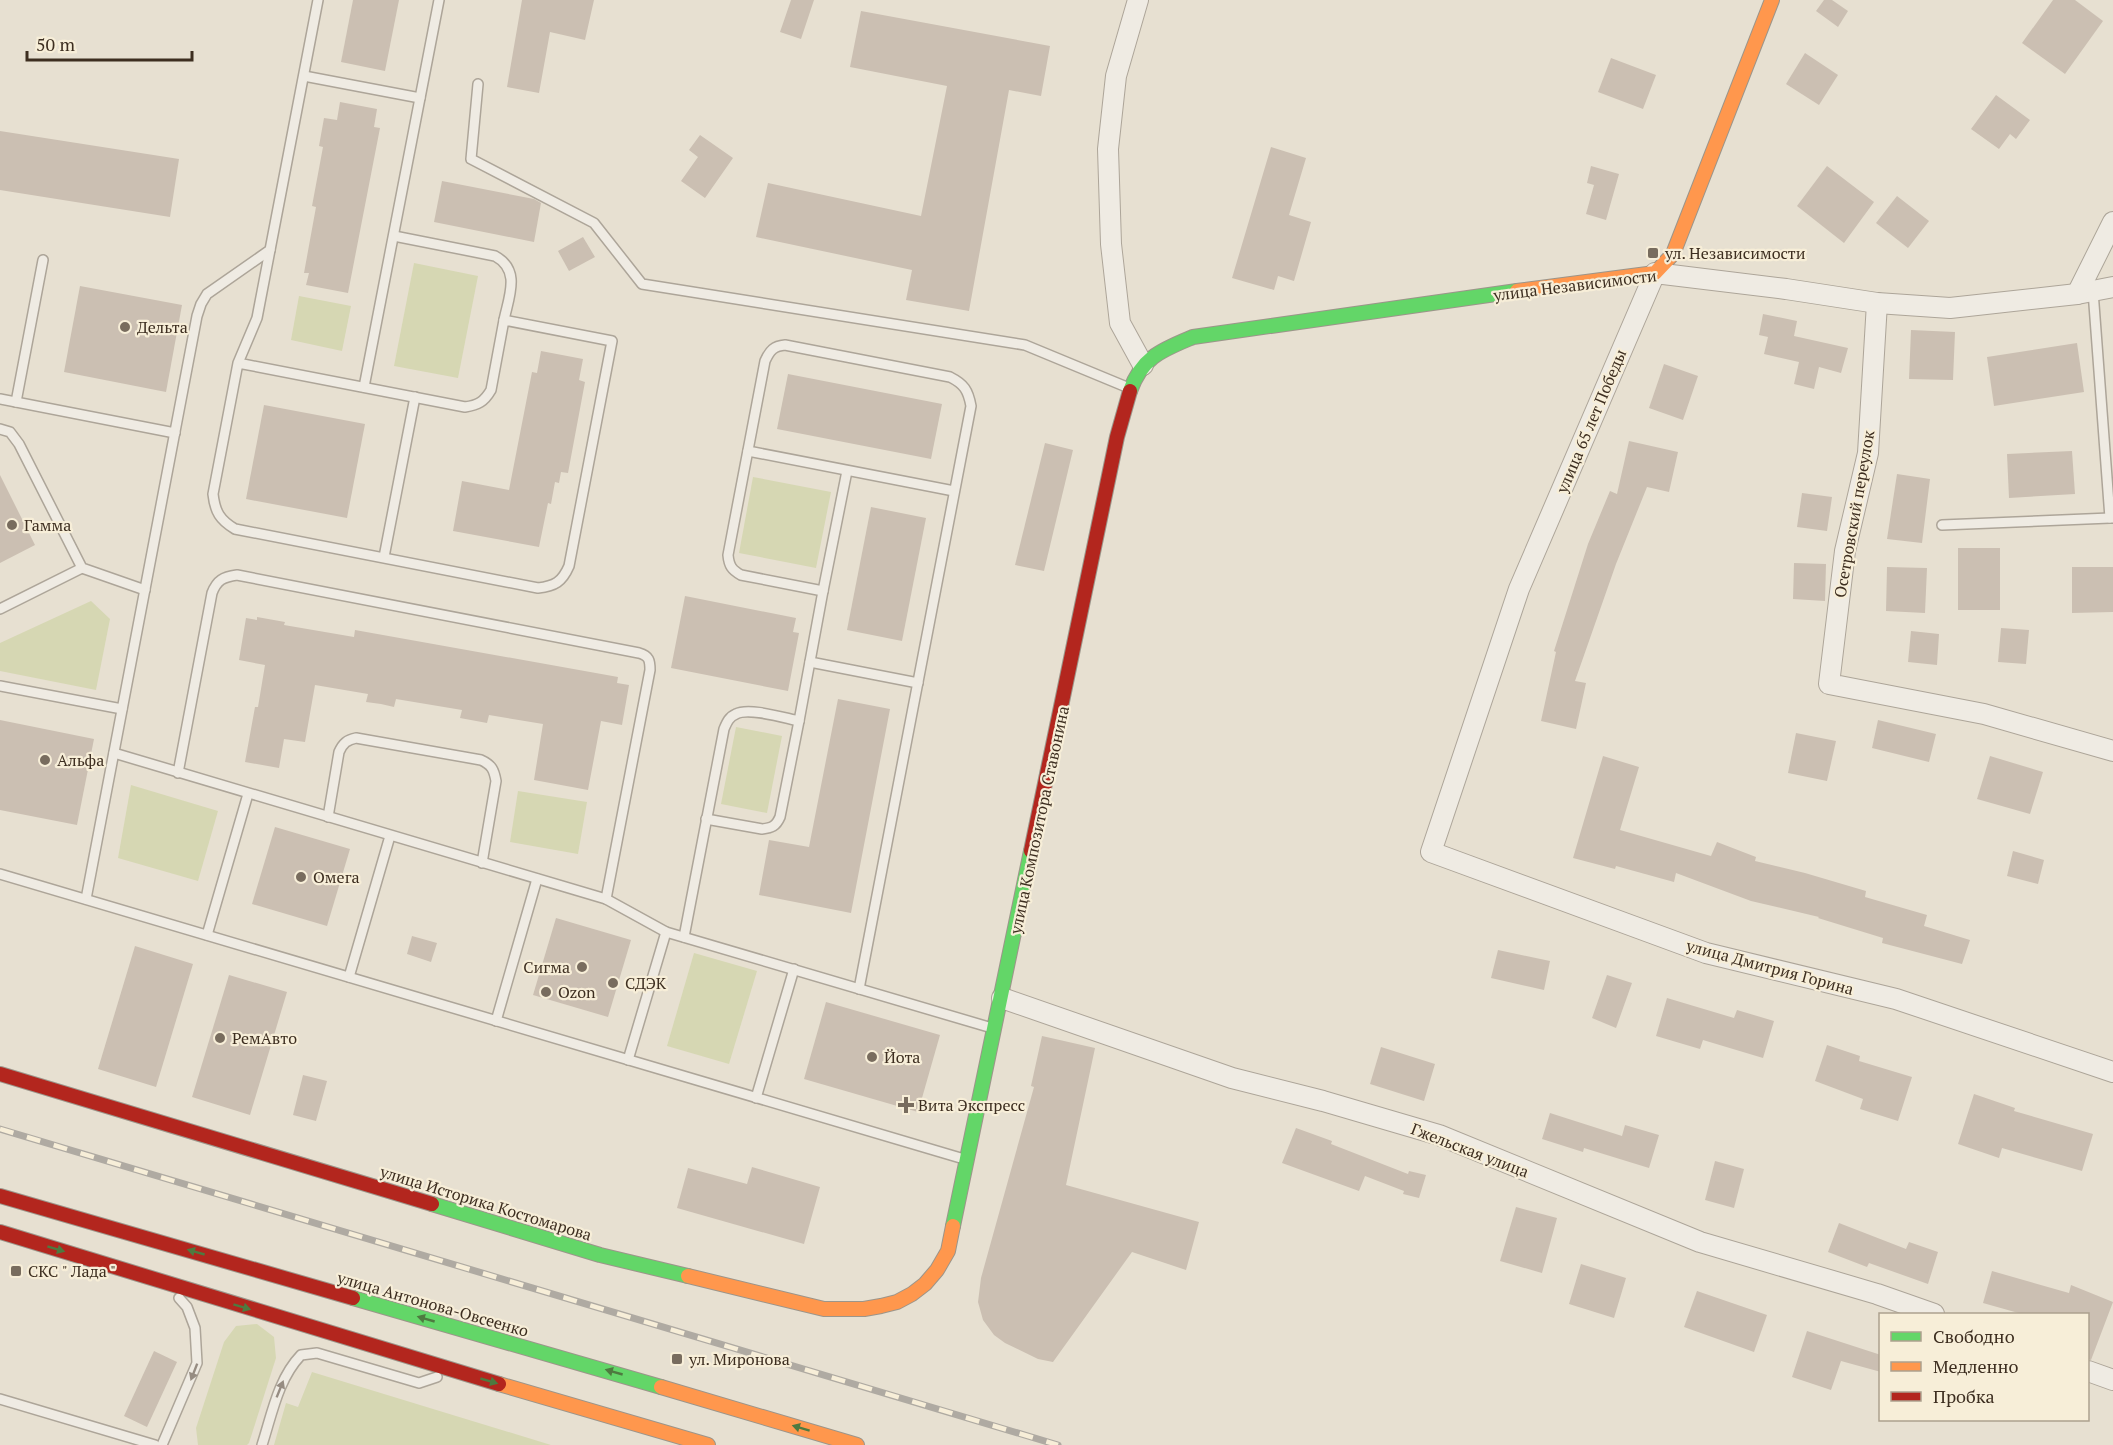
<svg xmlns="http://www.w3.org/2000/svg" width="2113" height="1445" font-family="'PT Serif',serif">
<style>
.green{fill:#d6d7b3}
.building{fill:#cbbfb2}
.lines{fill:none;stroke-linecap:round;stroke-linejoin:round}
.lane-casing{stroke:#ada599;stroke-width:12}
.street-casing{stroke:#ada599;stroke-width:22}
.fast-casing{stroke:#9c958a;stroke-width:16}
.slow-casing{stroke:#9c958a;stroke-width:16}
.jam-casing{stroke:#9c958a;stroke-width:16}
.lane{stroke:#efebe3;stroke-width:9}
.street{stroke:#efebe3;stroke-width:20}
.fast{stroke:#63d668;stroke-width:14}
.slow{stroke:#ff974d;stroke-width:14}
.jam{stroke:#b3261e;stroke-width:14}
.rail-casing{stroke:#afaaa2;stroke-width:7}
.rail{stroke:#f7eed8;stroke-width:4.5;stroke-dasharray:14;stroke-linecap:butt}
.oneway{fill:#4e7a40}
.oneway2{fill:#968c82}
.poi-dot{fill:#786c5e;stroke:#f7eed8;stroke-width:2}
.labels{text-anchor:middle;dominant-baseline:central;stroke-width:4.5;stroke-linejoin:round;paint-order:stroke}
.poi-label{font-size:16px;fill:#3d2e20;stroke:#f7eed8;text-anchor:start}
.street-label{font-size:16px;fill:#3d2e20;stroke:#f7eed8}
</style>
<rect width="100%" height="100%" fill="#e7e0d1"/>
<!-- green -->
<g class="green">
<polygon points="414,263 478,276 458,378 394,366"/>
<polygon points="299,296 351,306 342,351 291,340"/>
<polygon points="753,477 831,492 816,568 739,553"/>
<polygon points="91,601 110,619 96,690 0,671 0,643"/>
<polygon points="736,727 782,736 767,813 721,804"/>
<polygon points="131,785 218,811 198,881 118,858"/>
<polygon points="518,791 587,802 578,854 510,842"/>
<polygon points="694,953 757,971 729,1064 667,1046"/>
<polygon points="257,1324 274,1337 276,1358 249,1443 247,1445 198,1445 196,1428 224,1342 236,1326"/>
<polygon points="312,1372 551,1445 274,1445 286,1403 298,1407"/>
</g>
<!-- building -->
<g class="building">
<polygon points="353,0 399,0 385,71 341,62"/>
<polygon points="522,0 594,0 585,40 550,32 539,93 507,87"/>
<polygon points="791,0 814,0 801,39 780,32"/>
<polygon points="1824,0 1832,0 1848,11 1838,27 1816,11"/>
<polygon points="2053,0 2075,0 2103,21 2065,74 2022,43"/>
<polygon points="861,11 1050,46 1041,96 1009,90 969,311 906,300 912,270 756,237 768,183 921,216 947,86 850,67"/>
<polygon points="1805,53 1838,75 1819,105 1786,84"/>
<polygon points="1611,58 1656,75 1643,109 1598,92"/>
<polygon points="1996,95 2030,120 2016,139 2010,134 1999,149 1971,129"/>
<polygon points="340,102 377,109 374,127 380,128 348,293 306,285 309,273 304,273 316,207 312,206 323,147 319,146 324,118 337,120"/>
<polygon points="0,131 179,159 170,217 0,190"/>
<polygon points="700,135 733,158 705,198 681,181 698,157 689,150"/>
<polygon points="1271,147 1306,158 1289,215 1311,222 1294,281 1278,276 1274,290 1232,278"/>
<polygon points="1591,166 1619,174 1606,220 1586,214 1594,185 1587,183"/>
<polygon points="1827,166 1874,202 1844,243 1797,206"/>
<polygon points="442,181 534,199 541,203 534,242 434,222"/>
<polygon points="1897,196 1929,221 1908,248 1876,223"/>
<polygon points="583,237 595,257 569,271 558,251"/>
<polygon points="80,286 182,305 166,392 64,372"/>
<polygon points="1763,314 1797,321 1794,336 1848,348 1841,373 1819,367 1814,389 1794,384 1799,362 1764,354 1768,337 1759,335"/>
<polygon points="1911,330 1955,332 1953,380 1909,379"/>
<polygon points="2077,343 2084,392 1994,406 1987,357"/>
<polygon points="541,351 583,359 579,380 585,382 568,473 561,472 559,483 555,482 551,504 548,503 539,547 453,531 462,481 509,490 532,372 537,373"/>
<polygon points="1664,364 1698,376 1683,420 1649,408"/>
<polygon points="788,374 942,404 931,459 777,429"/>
<polygon points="264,405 365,424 347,518 246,499"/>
<polygon points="1629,441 1678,452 1669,492 1647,487 1616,564 1575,681 1586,683 1576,729 1541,721 1556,652 1554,651 1588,544 1610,491 1617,494"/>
<polygon points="1045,443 1073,450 1044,571 1015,565"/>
<polygon points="2072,451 2075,494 2009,498 2007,454"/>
<polygon points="1897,474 1930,479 1922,543 1887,539"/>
<polygon points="0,475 35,545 0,563"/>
<polygon points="1802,493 1832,497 1827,531 1797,527"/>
<polygon points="871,507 926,518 902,641 847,630"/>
<rect x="1958" y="548" width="42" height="62"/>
<polygon points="1794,563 1826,564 1825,601 1793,599"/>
<polygon points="1887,567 1927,568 1925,613 1886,611"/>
<polygon points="2072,567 2113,567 2113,612 2072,613"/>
<polygon points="685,596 796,618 793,632 799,633 788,691 671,668"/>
<polygon points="257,617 285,622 284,625 354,637 355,630 618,677 617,683 629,685 622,725 601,721 588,790 534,780 543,724 489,715 487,723 460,718 462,710 396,699 394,707 381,704 366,702 368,694 315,685 305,742 284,739 279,768 245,762 255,707 258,707 265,665 239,660 246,618 257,620"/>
<polygon points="2001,628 2029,630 2026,664 1998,662"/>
<polygon points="1911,631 1939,634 1937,665 1908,662"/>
<polygon points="838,699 890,709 851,913 759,895 769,840 809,847"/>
<polygon points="0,720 94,739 77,825 0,810"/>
<polygon points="1878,720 1936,734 1929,762 1872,748"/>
<polygon points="1796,733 1836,741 1827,781 1788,773"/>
<polygon points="1603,756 1639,767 1620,830 1711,856 1717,842 1756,857 1755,861 1805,873 1866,891 1865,897 1927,915 1924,926 1970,940 1962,964 1882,943 1883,938 1818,918 1819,917 1751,901 1676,873 1674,882 1616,866 1615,869 1573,858"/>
<polygon points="1990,756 2043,772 2030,814 1977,799"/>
<polygon points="275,827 350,849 327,926 252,904"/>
<polygon points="2013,851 2044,860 2038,884 2007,876"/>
<polygon points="556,918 631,940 608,1017 533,995"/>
<polygon points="412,936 437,943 431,962 407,954"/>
<polygon points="135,946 193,964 156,1087 98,1069"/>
<polygon points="1498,950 1550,961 1544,990 1491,978"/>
<polygon points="229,975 287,992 250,1115 192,1097"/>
<polygon points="1607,975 1632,983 1616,1028 1592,1018"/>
<polygon points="1667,998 1734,1018 1737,1010 1774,1021 1763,1058 1703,1040 1700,1049 1656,1036"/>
<polygon points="826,1002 940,1035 918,1112 804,1079"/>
<polygon points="1042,1036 1095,1048 1066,1185 1199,1222 1186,1270 1132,1252 1053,1362 1038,1359 1005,1343 994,1335 983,1320 978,1302 981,1278 1034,1087 1031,1086"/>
<polygon points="1827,1045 1860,1056 1859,1061 1912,1077 1898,1121 1860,1109 1863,1099 1815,1081"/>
<polygon points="1381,1047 1435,1064 1424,1101 1370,1084"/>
<polygon points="303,1075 327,1081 316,1121 293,1115"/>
<polygon points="1974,1094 2015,1108 2014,1111 2093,1134 2082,1171 2002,1148 1999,1158 1958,1144"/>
<polygon points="1550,1113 1622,1136 1625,1125 1659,1135 1649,1168 1584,1148 1583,1152 1542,1139"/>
<polygon points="1296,1128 1332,1141 1331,1144 1408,1174 1409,1171 1426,1175 1419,1198 1403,1194 1404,1191 1365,1176 1359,1191 1282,1163"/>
<polygon points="1715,1161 1744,1169 1734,1208 1705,1200"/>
<polygon points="752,1167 820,1187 804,1244 677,1208 688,1168 747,1184"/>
<polygon points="1516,1207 1557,1218 1542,1273 1500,1261"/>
<polygon points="1839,1223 1906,1249 1909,1242 1938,1252 1928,1284 1869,1263 1867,1267 1828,1252"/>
<polygon points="1581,1264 1626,1278 1614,1318 1569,1304"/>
<polygon points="1992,1271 2069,1293 2071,1285 2113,1302 2091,1360 2088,1359 2088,1314 2022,1314 1983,1303"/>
<polygon points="1697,1291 1767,1315 1754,1352 1684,1327"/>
<polygon points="1807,1331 1881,1355 1881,1372 1841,1361 1831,1390 1792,1377"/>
<polygon points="154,1351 177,1362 147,1427 124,1416"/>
</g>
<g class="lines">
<!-- lane casing -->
<g class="lane-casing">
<g id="lane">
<polyline points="304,76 420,98"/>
<polyline points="478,84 471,159 594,223 642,284 1025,345 1129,388"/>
<path d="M 394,236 L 495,256 C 521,270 509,296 504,320"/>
<polyline points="2093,291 2110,518 2113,518"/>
<path d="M 238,363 L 465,407 C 478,405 484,402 491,390 L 504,320 L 612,341 L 569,566 C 562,582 555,586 538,588 L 235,529 C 220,520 215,512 213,494 L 238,363 L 257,318 L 270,250"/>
<polyline points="364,387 439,0"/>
<polyline points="0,399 175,433"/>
<polyline points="16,402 43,260"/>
<polyline points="0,429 10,432 19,444 82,568 145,590"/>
<polyline points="748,451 954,491"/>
<polyline points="1942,525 2110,518"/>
<polyline points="384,557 415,397"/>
<polyline points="823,591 847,471"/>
<polyline points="0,609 82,568"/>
<polyline points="810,662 918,683"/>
<polyline points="0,686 122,709"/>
<polyline points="114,753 606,899 666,932 992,1028"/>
<path d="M 178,773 L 212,593 C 217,580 223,577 237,575 L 639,653 C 649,656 650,660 650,670 L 606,899"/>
<path d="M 328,817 L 339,752 C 343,743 347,740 356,738 L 481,760 C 492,765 494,770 496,781 L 482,863"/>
<path d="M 706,819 L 762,829 C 772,828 776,826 780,817 L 799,721"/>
<polyline points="0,874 964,1159"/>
<polyline points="86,899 197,316 201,304 207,294 270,250 318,0"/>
<polyline points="207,935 248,794"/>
<path d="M 684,937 L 724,729 C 727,722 729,717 736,714 C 749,707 784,718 799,721 L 823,591 L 741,575 C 732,570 729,566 728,555 L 765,361 C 770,350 774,346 785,345 L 950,377 C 964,384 968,390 971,406 L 859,989"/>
<polyline points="349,977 390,836"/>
<polyline points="496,1021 537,879"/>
<polyline points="628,1060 666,932"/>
<polyline points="756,1098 794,969"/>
<polyline points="0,1399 155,1445"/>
<polyline points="162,1445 197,1363 195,1328 187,1307 179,1298"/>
<path d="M 262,1445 C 272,1414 278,1379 301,1355 L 317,1353 L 419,1383 L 437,1377"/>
</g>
</g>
<!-- street casing -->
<g class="street-casing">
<g id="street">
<polyline points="1138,0 1116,76 1108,149 1111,244 1120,323 1143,365"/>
<polyline points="2113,287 2077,294 1950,308 1877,303 1786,289 1655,273 1519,589 1431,852 1706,953 1896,999 2113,1072"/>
<polyline points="2077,294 2113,222"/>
<polyline points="1877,303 1868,453 1845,551 1829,684 1984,714 2113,751"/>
<polyline points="1002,998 1232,1078 1323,1101 1439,1135 1700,1242 1877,1294 1934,1314"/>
<polyline points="2088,1371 2113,1380"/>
</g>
</g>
<!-- fast casing -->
<g class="fast-casing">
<g id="fast">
<path d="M 1130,391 C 1142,357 1162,350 1193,337 L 1517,291"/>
<polyline points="432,1204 600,1255 688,1276"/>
<polyline points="953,1226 1031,851"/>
<polyline points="353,1298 661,1387"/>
</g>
</g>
<!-- slow casing -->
<g class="slow-casing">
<g id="slow">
<polyline points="1517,291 1655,273 1673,254 1772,0"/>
<polyline points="688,1276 824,1309 864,1309 881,1306 897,1302 912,1294 925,1284 937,1270 948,1251 953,1226"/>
<polyline points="499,1384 708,1445"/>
<polyline points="661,1387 857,1445"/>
</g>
</g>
<!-- jam casing -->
<g class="jam-casing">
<g id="jam">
<polyline points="1031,851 1117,437 1130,391"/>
<polyline points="0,1074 432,1204"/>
<polyline points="0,1196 353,1298"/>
<polyline points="0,1232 499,1384"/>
</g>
</g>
<!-- lane -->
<use href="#lane" class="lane"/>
<!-- street -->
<use href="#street" class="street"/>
<!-- fast -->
<use href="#fast" class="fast"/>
<!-- slow -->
<use href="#slow" class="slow"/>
<!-- jam -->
<use href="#jam" class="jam"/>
<!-- rail casing -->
<g class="rail-casing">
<polyline id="rail" points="0,1129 1058,1445"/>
</g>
<!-- rail -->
<use href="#rail" class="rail"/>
</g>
<!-- one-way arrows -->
<defs><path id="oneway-solid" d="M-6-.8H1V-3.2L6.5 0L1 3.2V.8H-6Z" transform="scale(1.5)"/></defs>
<g class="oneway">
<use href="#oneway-solid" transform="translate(56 1249) rotate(17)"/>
<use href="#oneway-solid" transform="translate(196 1252) rotate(-164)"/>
<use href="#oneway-solid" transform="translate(242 1307) rotate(17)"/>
<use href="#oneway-solid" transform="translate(426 1319) rotate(-164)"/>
<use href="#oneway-solid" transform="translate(614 1372) rotate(-164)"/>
<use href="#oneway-solid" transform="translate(489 1381) rotate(16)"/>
<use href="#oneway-solid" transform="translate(801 1428) rotate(-163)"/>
</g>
<g class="oneway2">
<use href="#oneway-solid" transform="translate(194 1372) rotate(111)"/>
<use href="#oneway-solid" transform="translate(280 1389) rotate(-68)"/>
</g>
<!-- markers -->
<g class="poi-dot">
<rect x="1647" y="247" width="12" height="12" rx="3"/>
<circle cx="125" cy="327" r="6"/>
<circle cx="12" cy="525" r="6"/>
<circle cx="45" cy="760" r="6"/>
<circle cx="301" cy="877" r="6"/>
<circle cx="582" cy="967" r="6"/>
<circle cx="613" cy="983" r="6"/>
<circle cx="546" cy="992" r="6"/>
<circle cx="220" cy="1038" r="6"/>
<circle cx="872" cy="1057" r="6"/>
<path d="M903 1096h6v6h6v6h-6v6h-6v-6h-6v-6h6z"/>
<rect x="10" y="1265" width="12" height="12" rx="3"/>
<rect x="671" y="1353" width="12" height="12" rx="3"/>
</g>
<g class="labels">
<!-- poi labels -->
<g class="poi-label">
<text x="1665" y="253">ул. Независимости</text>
<text x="137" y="327">Дельта</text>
<text x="24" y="525">Гамма</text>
<text x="57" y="760">Альфа</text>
<text x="313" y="877">Омега</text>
<text x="570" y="967" text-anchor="end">Сигма</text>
<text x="625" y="983">СДЭК</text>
<text x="558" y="992">Ozon</text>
<text x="232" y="1038">РемАвто</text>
<text x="884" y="1057">Йота</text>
<text x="918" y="1105">Вита Экспресс</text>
<text x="28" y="1271">СКС " Лада "</text>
<text x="689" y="1359">ул. Миронова</text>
</g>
<!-- street labels -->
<g class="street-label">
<text transform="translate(1575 285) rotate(-7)">улица Независимости</text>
<text transform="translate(1591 421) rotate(-67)">улица 65 лет Победы</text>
<text transform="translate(1854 514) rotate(-80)">Осетровский переулок</text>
<text transform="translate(1039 820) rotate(-78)">улица Композитора Ставонина</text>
<text transform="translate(1770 967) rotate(15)">улица Дмитрия Горина</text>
<text transform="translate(1470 1150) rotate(21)">Гжельская улица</text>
<text transform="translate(486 1203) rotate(17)">улица Историка Костомарова</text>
<text transform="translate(433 1304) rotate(16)">улица Антонова-Овсеенко</text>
</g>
</g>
<!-- legend -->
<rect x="1879" y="1313" width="210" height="108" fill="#f7eed8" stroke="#ada18e" stroke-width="1.5"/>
<rect x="1891" y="1332" width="30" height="9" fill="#63d668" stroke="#ada18e" stroke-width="1.5"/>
<text x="1933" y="1343" font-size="18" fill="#3d2e20">Свободно</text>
<rect x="1891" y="1362" width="30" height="9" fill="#ff974d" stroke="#ada18e" stroke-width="1.5"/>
<text x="1933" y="1373" font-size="18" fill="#3d2e20">Медленно</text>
<rect x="1891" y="1392" width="30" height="9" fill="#b3261e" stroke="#ada18e" stroke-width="1.5"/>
<text x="1933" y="1403" font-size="18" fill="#3d2e20">Пробка</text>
<!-- scale -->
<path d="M27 51v9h165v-9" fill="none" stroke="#3d2e20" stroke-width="3"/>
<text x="36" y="51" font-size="18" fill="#3d2e20" stroke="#f7eed8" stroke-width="4.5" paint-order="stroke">50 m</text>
</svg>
